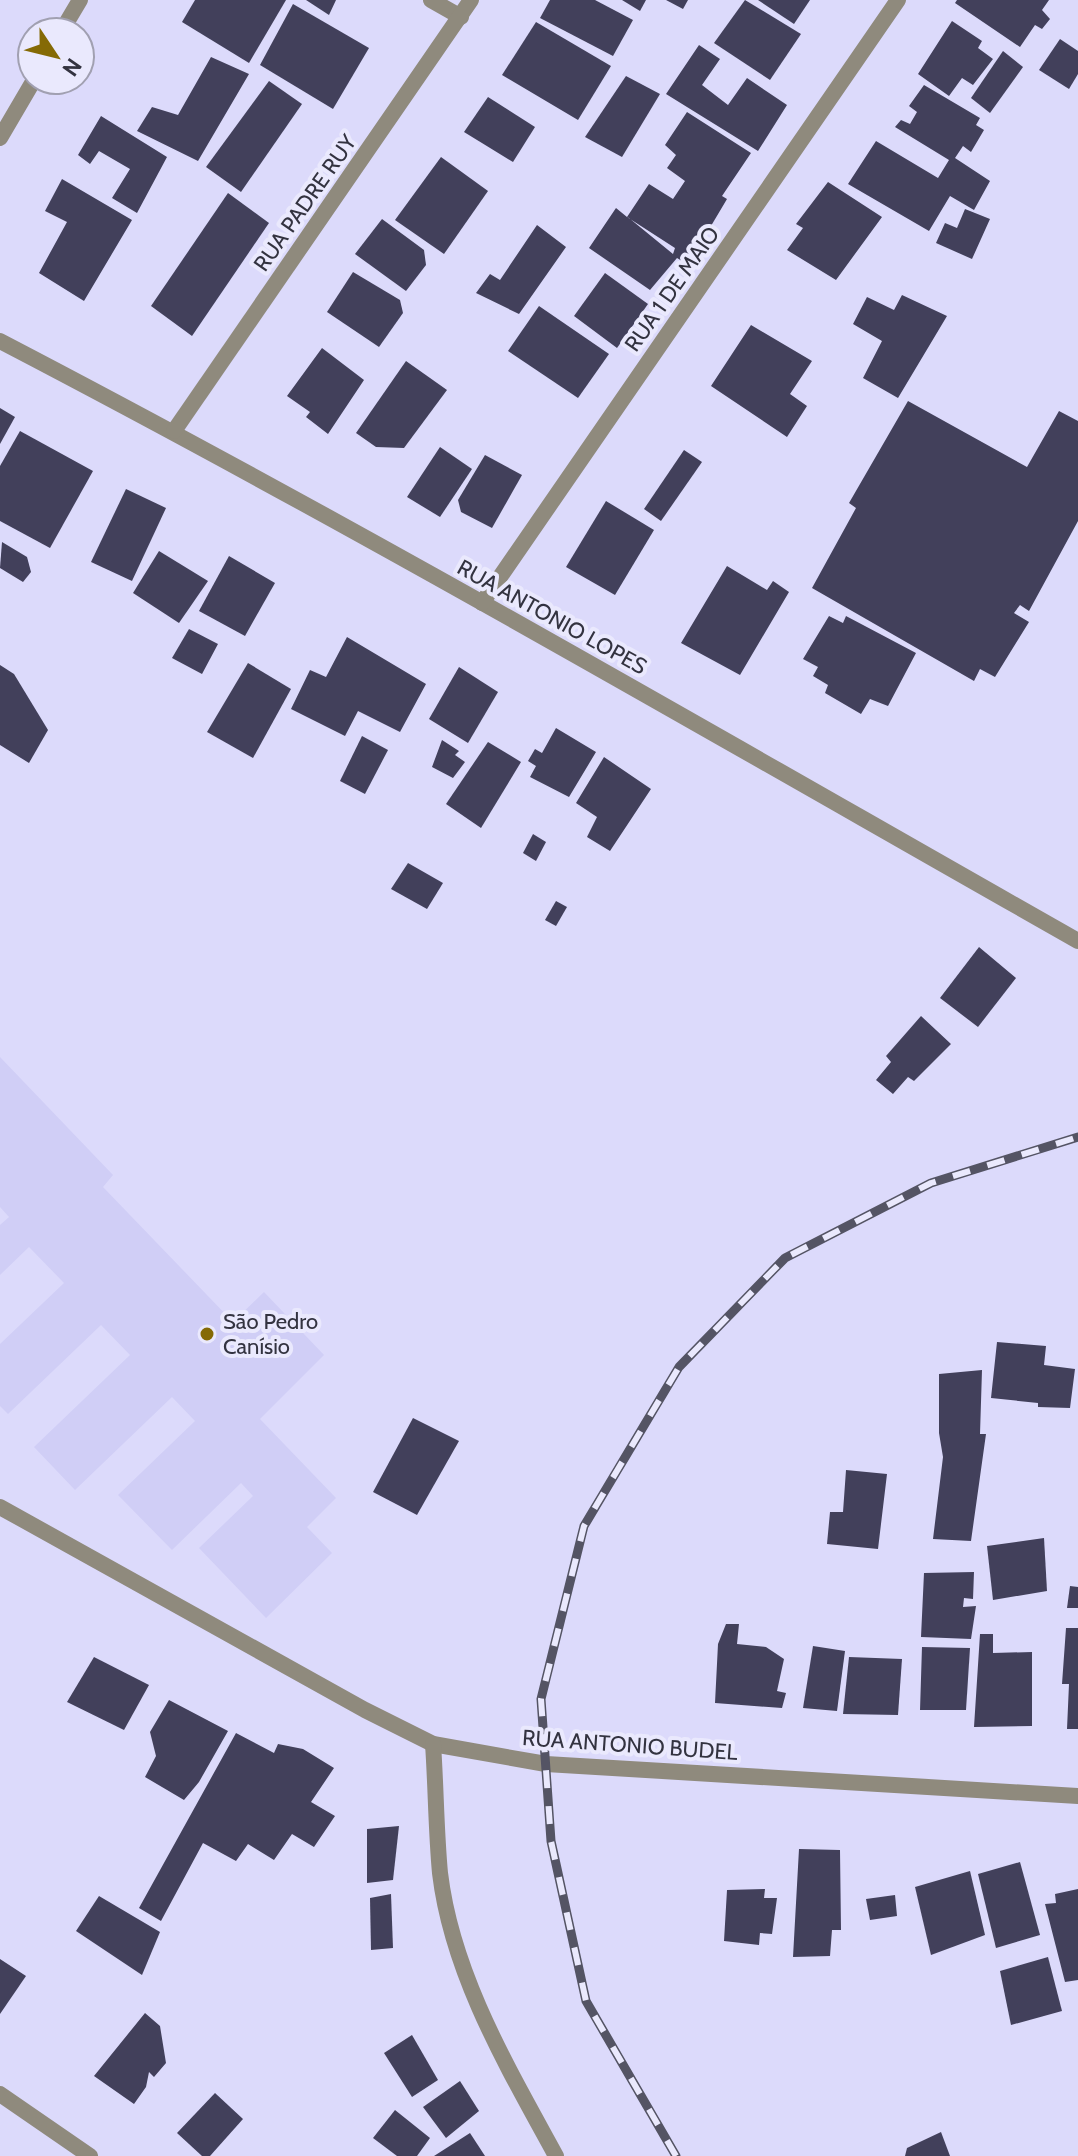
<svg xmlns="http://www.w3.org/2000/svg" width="1078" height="2156" font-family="Cabin,sans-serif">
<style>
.built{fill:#d0cef6}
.building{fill:#42405b;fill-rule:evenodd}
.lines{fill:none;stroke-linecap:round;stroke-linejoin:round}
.street{stroke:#8f8a7d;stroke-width:16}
.rail-casing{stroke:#545464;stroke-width:9}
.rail{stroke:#eae9fd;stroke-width:6;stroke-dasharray:18;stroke-linecap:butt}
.poi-dot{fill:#856a05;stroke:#eae9fd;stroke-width:3}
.labels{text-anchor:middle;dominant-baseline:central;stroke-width:8;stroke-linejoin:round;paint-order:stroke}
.street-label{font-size:22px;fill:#333340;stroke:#eae9fd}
.poi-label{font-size:22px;fill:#333340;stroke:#eae9fd;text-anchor:start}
</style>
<rect width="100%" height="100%" fill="#dcdafb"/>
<!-- built -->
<polygon class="built" points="0,1057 113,1175 103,1187 233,1322 264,1292 324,1355 260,1419 336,1498 307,1527 332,1553 266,1618 199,1548 253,1496 241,1483 172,1550 118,1495 195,1421 172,1397 75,1490 34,1447 130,1355 101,1325 8,1414 0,1406 0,1344 64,1283 29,1247 0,1275 0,1225 9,1217 0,1207"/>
<!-- building -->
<g class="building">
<polygon points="195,0 286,0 249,63 182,22"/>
<polygon points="306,0 336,0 329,15"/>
<polygon points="550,0 595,0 633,20 613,56 540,18"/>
<polygon points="622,0 646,0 640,11"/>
<polygon points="666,0 688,0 683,9"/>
<polygon points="745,0 801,34 770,80 714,43"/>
<polygon points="758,0 810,0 794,24"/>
<polygon points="957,0 1049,0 1042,10 1050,19 1042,29 1035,25 1020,47 955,3"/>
<polygon points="293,4 369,48 333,109 260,65"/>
<polygon points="952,21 982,41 978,48 993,59 973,85 962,78 949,96 918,74"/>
<polygon points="536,22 611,66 578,120 502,75"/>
<polygon points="1060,39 1078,51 1078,74 1069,89 1039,70"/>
<polygon points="699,45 720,59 702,85 728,105 747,78 787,105 758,151 666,94"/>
<polygon points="1003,51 1023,67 990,113 971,98"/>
<polygon points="211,57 249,74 198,161 137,131 152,107 178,115"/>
<polygon points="626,76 660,94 622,157 585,137"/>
<polygon points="269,81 302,104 241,192 206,167"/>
<polygon points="924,85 980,118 976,125 984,130 971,152 963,146 955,158 990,181 974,210 950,196 929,231 848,184 876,141 938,178 949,160 895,127 901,120 910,124 917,112 909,106"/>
<polygon points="488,97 535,127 513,162 464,132"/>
<path d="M 687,112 L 751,153 L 722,196 L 727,199 L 692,258 L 685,255 L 682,261 L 677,258 L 650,290 L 589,248 L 616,208 L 627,217 L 649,184 L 673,199 L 685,181 L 667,168 L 676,155 L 665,145 ZM 627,217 L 675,248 L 673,254 L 629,218 Z"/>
<polygon points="101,116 167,157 137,213 112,198 130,169 99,151 90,164 78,155"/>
<polygon points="441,157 488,191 444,254 395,220"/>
<polygon points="62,179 132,220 84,301 39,273 67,222 45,211"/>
<polygon points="828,182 882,217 836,280 787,250 803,228 796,224"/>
<polygon points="228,193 269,223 192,336 151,306"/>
<polygon points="965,209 990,219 972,259 936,243 945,223 957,228"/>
<polygon points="382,219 424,250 426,265 406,291 355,254"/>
<polygon points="537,225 566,247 519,314 476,293 490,274 500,280"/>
<polygon points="353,272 400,300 403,313 379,347 327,312"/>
<polygon points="605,273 648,304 617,348 574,316"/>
<polygon points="902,295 947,316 898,398 863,378 882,341 853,324 867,297 894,310"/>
<polygon points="539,306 609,354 578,398 508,351"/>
<polygon points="751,325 812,361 790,394 807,406 787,437 711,386"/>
<polygon points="322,348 364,380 328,434 306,417 310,412 287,396"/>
<polygon points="406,361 447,390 404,448 376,447 356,433"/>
<polygon points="908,401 1027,467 1059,411 1078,421 1078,521 1029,611 1020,605 1014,613 1029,622 995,677 980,669 974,681 812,588 856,508 849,503"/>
<polygon points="0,408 15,417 0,444"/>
<polygon points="20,431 93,471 50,548 0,521 0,466"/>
<polygon points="440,447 472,469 440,517 407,497"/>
<polygon points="684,450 702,462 661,521 644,509"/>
<polygon points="485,455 522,475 492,528 461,512 458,500"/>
<polygon points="126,489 166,508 132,581 91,562"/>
<polygon points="606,501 654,530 615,595 566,567"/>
<polygon points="2,542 27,557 31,572 23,582 0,568"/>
<polygon points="159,551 208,581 179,623 133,593"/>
<polygon points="229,556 275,583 245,636 199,611"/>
<polygon points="727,566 767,590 773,581 789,592 740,675 681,643"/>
<polygon points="829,616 843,623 846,616 916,653 888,706 870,699 861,714 825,693 828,685 813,676 818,667 803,659"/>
<polygon points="189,629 218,644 202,674 172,658"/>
<polygon points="347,637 426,684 400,732 358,711 345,736 291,709 310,670 326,677"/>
<polygon points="248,663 291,689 253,758 207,732"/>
<polygon points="0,665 14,674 48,730 29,763 0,745"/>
<polygon points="459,667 498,692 468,743 429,719"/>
<polygon points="556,728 596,752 569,797 530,777 536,766 528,761 535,749 542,753"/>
<polygon points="362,736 388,750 365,794 340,781"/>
<polygon points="442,740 459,751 455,755 465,762 453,778 432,767"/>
<polygon points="488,742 521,762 481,828 446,804"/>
<polygon points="604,757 651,789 610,851 587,837 597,817 576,803"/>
<polygon points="533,834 546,842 536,861 523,853"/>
<polygon points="408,863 443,883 427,909 391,889"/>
<polygon points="556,901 567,907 556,926 545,920"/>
<polygon points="979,947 1016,978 978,1027 940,998"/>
<polygon points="921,1016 951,1044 914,1081 908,1077 893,1094 876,1080 891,1062 886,1056"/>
<polygon points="997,1342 1046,1346 1044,1365 1075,1369 1070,1408 1038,1407 1038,1403 991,1398"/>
<polygon points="982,1370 980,1434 986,1434 971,1541 933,1539 943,1457 939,1433 939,1374"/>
<polygon points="413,1418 459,1441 417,1515 373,1492"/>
<polygon points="846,1470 887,1474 878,1549 827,1544 830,1512 843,1512"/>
<polygon points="1044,1538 1047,1591 993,1600 987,1546"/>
<polygon points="974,1572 973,1599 964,1598 963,1607 976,1606 971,1639 921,1637 924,1573"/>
<polygon points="1070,1586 1078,1587 1078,1608 1067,1608"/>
<polygon points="726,1624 739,1624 737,1644 766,1647 784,1659 777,1691 786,1693 782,1708 715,1703 718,1644"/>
<polygon points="1066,1628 1078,1628 1078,1729 1067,1729 1069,1684 1062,1684"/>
<polygon points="980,1634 993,1634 993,1653 1032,1652 1032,1726 974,1727"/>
<polygon points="813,1646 845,1651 837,1711 803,1708"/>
<polygon points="922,1647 970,1648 966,1710 920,1710"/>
<polygon points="94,1657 149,1685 124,1730 67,1702"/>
<polygon points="849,1657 902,1659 898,1715 843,1714"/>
<polygon points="169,1700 228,1731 199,1782 184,1800 145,1777 156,1756 150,1732"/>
<polygon points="236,1733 274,1753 278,1744 303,1749 334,1768 311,1802 335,1816 314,1847 292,1834 274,1860 248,1844 236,1861 203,1843 161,1921 139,1908"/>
<polygon points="399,1826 393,1880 367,1883 367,1829"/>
<polygon points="799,1849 840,1850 841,1930 832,1930 830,1956 793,1957"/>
<polygon points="1020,1862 1040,1935 996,1948 978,1874"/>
<polygon points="970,1871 985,1935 931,1955 915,1887"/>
<polygon points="765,1889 764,1898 777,1898 772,1934 760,1933 759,1945 724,1941 727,1890"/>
<polygon points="1078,1889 1078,1980 1065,1982 1045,1904 1056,1903 1055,1894"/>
<polygon points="391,1894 393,1948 371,1950 370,1898"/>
<polygon points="895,1895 897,1916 870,1920 866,1899"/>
<polygon points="99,1896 160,1932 142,1975 76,1931"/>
<polygon points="1048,1957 1062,2011 1011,2025 1000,1971"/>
<polygon points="0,1959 26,1976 0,2014"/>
<polygon points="145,2013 160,2026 166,2063 154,2077 149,2072 146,2087 134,2104 94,2076"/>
<polygon points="412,2035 438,2080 412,2097 384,2053"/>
<polygon points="460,2081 479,2111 446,2138 423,2107"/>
<polygon points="215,2093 243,2119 210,2156 202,2156 177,2133"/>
<polygon points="395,2110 430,2138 417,2156 397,2156 373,2138"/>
<polygon points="941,2132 950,2156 905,2156 907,2148"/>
<polygon points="470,2133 485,2156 434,2156"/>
</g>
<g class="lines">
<!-- street -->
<g class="street">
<polyline points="431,0 461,17"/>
<polyline points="61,32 80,0"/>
<polyline points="0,138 34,80"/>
<path d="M 0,341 C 365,531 720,738 1078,941"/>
<polyline points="174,431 471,0"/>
<polyline points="482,603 898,0"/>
<polyline points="0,1507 365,1710 433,1744 546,1764 1078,1796"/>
<path d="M 433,1744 C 436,1787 436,1830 440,1873 C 452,1974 508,2068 556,2156"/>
<polyline points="0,2094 90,2156"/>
</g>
<!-- rail casing -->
<g class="rail-casing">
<polyline id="rail" points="676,2156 586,2001 551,1841 541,1699 584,1526 679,1367 785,1258 931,1183 1078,1137"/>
</g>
<!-- rail -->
<use href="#rail" class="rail"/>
</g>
<!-- markers -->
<circle class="poi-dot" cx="207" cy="1334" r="8"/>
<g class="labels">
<!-- street labels -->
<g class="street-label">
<text transform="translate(305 203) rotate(-55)">RUA PADRE RUY</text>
<text transform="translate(672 289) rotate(-55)">RUA 1 DE MAIO</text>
<text transform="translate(552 617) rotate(29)">RUA ANTONIO LOPES</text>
<text transform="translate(630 1745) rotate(4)">RUA ANTONIO BUDEL</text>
</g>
<!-- poi labels -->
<g class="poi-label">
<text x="223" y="1321">São Pedro<tspan x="223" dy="25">Canísio</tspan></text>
</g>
</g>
<!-- north arrow -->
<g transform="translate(56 56) rotate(125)"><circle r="38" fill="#eae9fd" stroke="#a1a0b1" stroke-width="2"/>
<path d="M0-6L14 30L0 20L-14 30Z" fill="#856a05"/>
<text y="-12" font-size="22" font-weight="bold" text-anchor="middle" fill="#333340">N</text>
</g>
</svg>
